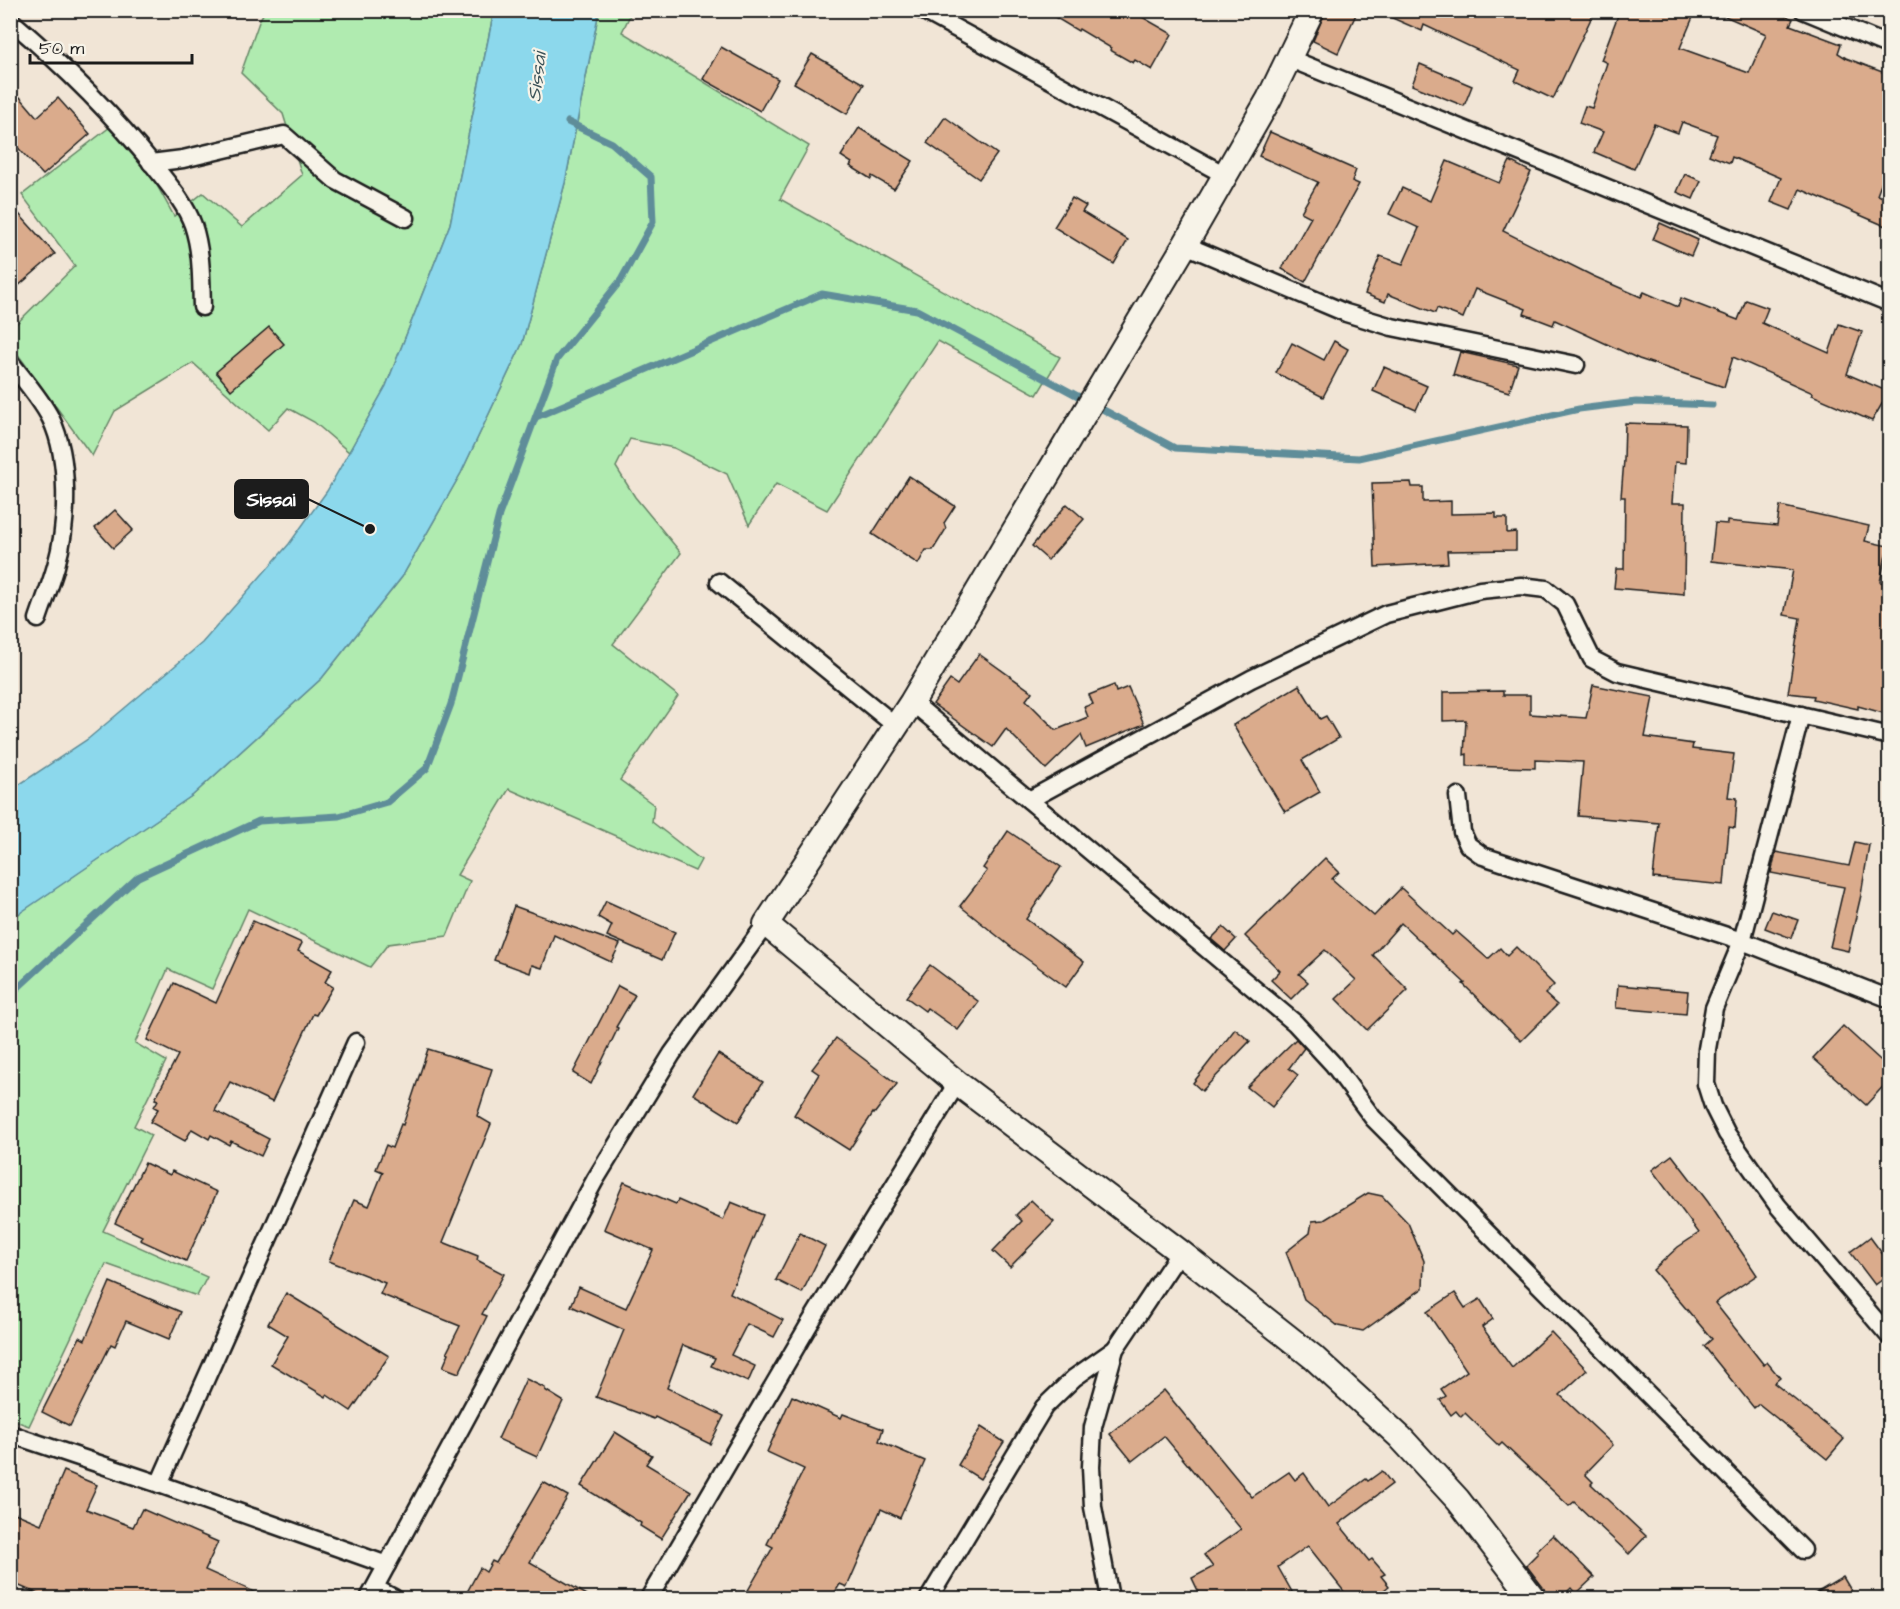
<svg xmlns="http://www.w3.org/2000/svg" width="1900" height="1609" font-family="'Architects Daughter',sans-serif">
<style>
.green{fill:#b0ebb0;stroke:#668466;stroke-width:1.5}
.water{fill:#8cd8ec;stroke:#5f8d99;stroke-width:1.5}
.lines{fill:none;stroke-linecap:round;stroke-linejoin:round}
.stream{stroke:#5f8d99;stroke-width:7}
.building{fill:#daab8c;stroke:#1c1c1c;stroke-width:1.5}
.street-casing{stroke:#1c1c1c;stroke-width:21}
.secondary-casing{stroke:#1c1c1c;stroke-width:28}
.street{stroke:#f7f3e8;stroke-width:16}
.secondary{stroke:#f7f3e8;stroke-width:24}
.labels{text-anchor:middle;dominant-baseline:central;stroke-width:4.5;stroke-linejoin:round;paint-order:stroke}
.water-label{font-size:20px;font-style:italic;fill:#3e545a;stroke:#f7f3e8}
.leader{fill:none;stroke:#1c1c1c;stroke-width:2}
.callout-dot{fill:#1c1c1c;stroke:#f7f3e8;stroke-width:2}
.callout{fill:#1c1c1c;stroke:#1c1c1c;stroke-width:2}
.callout-label{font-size:20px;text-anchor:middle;font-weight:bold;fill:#fff}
</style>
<rect width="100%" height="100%" fill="#f1e5d6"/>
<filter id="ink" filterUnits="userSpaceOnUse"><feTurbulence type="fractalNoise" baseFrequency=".0167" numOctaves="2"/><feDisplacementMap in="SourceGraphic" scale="12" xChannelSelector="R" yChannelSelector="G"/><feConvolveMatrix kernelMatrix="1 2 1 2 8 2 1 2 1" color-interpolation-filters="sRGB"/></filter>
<g filter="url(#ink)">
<!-- green -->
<g class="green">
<polygon points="265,11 494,11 450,224 386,386 349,452 314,422 288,408 268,430 193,363 115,411 92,456 11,345 10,327 12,328 75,266 22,195 110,127 149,171 174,216 203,193 242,227 302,175 283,114 241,73 260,19"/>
<polygon points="599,11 632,11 622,32 809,146 780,199 1060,357 1037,395 938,341 827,510 776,484 749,525 727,474 674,448 630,439 616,467 635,497 681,553 613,644 678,696 620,780 654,805 652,822 701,860 695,871 509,789 457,875 470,881 447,936 388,944 370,967 248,909 212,989 168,969 135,1043 166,1061 134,1126 151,1135 103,1231 207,1277 197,1296 106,1264 29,1426 10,1419 10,919 193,795 322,678 402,577 461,473 522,344 565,183"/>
</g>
<!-- water -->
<polygon class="water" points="494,11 599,11 565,183 522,344 461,473 402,577 322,678 193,795 11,919 11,790 88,739 202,643 289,544 327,491 386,386 450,224"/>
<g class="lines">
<!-- stream -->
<g class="stream">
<polyline points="536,417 822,294 917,310 1175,448 1359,458 1579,409 1636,402 1712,405"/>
<polyline points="10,995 138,877 259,821 339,816 387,802 427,768 451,704 499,515 557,359 621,280 653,222 651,177 612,143 568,122"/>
</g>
</g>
<!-- building -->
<g class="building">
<polygon points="1043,10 1130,10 1172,34 1152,70 1135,60 1133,63 1110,50 1111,48 1079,29 1078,31"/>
<polygon points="1326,10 1358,10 1338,53 1313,41"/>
<polygon points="1374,10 1595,10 1553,99 1515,81 1520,70 1424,25 1422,31"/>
<polygon points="1620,10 1696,10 1680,48 1749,73 1766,34 1711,10 1773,10 1793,19 1790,25 1841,44 1838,53 1846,58 1890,75 1890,160 1877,195 1890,199 1890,228 1800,189 1791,210 1771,202 1781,178 1732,157 1730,163 1709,155 1717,135 1682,122 1678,133 1654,124 1634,169 1594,152 1603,132 1579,123 1585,106 1592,108 1607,63 1601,60"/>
<polygon points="721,47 778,79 760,111 703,79"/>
<polygon points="812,54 864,84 847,114 794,83"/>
<polygon points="1420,64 1472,86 1464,106 1412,85"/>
<polygon points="20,97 37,117 58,98 90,134 43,175 10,139 10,105"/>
<polygon points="945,117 997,154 979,179 927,143"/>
<polygon points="859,128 913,161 894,189 872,176 871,179 850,166 852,163 841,156"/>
<polygon points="1270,132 1356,170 1352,181 1359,184 1305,282 1282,269 1311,217 1301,212 1318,182 1259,156"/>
<polygon points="1447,161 1499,183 1510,161 1531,172 1503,231 1593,276 1641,297 1644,292 1678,307 1681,298 1738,320 1746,300 1768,308 1762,323 1829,353 1839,324 1862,332 1847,374 1889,392 1872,421 1812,395 1813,393 1733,357 1724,387 1639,359 1555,320 1553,325 1524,314 1526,309 1475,289 1463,318 1437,308 1435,313 1388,294 1385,302 1365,294 1380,256 1403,264 1419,228 1389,214 1402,188 1430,201"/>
<polygon points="1685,174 1701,181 1693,199 1677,192"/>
<polygon points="1072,198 1086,206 1082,212 1128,240 1114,264 1054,227"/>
<polygon points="10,204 55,254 10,293"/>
<polygon points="1660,223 1698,240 1691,256 1653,239"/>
<polygon points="269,327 284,344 231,390 216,372"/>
<polygon points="1334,341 1348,349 1323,397 1276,373 1292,343 1324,360"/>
<polygon points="1460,352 1518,365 1509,392 1453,375"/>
<polygon points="1384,367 1427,386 1416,410 1373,391"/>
<polygon points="1625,423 1687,425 1686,463 1675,462 1672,503 1685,503 1684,594 1614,588 1616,569 1624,569 1625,497 1621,497 1624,460"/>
<polygon points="909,476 955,506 944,523 946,529 933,550 926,550 918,564 872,534"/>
<polygon points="1411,482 1412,487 1423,487 1423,502 1451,501 1451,514 1496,513 1496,518 1507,518 1507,533 1516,532 1516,550 1447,551 1448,563 1375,567 1372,483"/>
<polygon points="1067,504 1084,519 1048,560 1032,546"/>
<polygon points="1780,506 1869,526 1865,541 1888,546 1880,582 1890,584 1890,715 1858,706 1858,709 1813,699 1814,696 1788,693 1800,618 1784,615 1793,570 1711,561 1715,523 1727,524 1727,521 1777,526"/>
<polygon points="115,510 133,530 113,548 95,528"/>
<polygon points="979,654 1032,692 1026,700 1056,730 1088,717 1084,707 1093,704 1089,695 1114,685 1116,692 1128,687 1144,724 1086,748 1081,735 1046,769 1006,729 993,747 933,704 950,680 957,685"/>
<polygon points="1299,685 1320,719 1326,716 1339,738 1302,760 1320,792 1285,812 1233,725"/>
<polygon points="1593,685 1653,697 1645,737 1693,744 1692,749 1734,754 1728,797 1737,798 1735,828 1729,827 1724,885 1653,878 1659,823 1578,816 1583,762 1535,760 1535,768 1467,766 1467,754 1464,755 1466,720 1443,721 1443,692 1503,691 1503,695 1530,695 1530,714 1586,718"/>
<polygon points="1008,831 1061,867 1026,919 1084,962 1066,987 1016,951 960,906 987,871 983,868"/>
<polygon points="1855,842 1869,845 1861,895 1848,951 1830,947 1844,887 1771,873 1776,852 1849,866"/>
<polygon points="1325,858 1339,872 1332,879 1374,916 1401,888 1452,935 1456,931 1488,959 1500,948 1507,956 1516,947 1554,985 1545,994 1557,1005 1521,1041 1463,984 1465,983 1401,923 1373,955 1408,990 1367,1030 1336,999 1356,980 1325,950 1299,974 1308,982 1291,999 1271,980 1280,971 1245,936"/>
<polygon points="606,901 675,932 662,960 607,936 612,925 598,917"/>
<polygon points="514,906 558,922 620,944 611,962 554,935 542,968 532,965 530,973 494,960"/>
<polygon points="1772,911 1798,920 1791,938 1765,928"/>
<polygon points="253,921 302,943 298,951 332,970 325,982 333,987 316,1015 313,1014 272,1102 230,1082 215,1111 269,1139 261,1156 231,1141 229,1145 211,1135 209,1139 192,1129 185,1141 150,1122 158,1109 154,1107 158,1100 155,1099 178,1055 147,1040 174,983 216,1003"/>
<polygon points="1223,927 1236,939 1225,951 1211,939"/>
<polygon points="930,965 979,1002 958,1030 927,1008 925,1011 906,997"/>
<polygon points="1618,985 1688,991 1686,1014 1616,1008"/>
<polygon points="618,986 635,995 616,1027 618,1028 591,1084 573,1073"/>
<polygon points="1843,1026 1890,1069 1890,1079 1866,1105 1813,1058"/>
<polygon points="1235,1029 1250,1041 1202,1091 1193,1083"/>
<polygon points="836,1038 897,1084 874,1114 873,1113 849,1150 794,1115 819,1074 812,1069"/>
<polygon points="1296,1039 1304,1048 1289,1068 1298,1075 1272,1107 1247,1087"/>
<polygon points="428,1049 492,1069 477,1116 491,1124 443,1242 478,1256 477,1260 504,1274 482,1314 487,1316 459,1373 443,1367 449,1353 447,1352 460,1326 380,1294 385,1283 329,1261 354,1200 369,1206 383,1172 376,1169 386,1145 392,1148 401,1124 403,1125"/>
<polygon points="718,1054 763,1082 738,1122 693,1094"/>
<polygon points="1672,1155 1708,1202 1757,1275 1715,1303 1764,1365 1767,1362 1780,1378 1774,1383 1844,1439 1827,1459 1759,1404 1754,1408 1704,1346 1712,1339 1653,1270 1678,1247 1699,1233 1652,1170"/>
<polygon points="145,1163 170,1175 172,1171 217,1192 186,1261 140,1240 142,1236 115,1223"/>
<polygon points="624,1182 676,1204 678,1200 723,1220 731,1202 763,1215 730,1293 783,1320 774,1337 747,1324 731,1355 755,1366 748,1382 711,1366 715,1358 683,1345 667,1388 724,1416 710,1444 655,1417 654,1419 596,1397 624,1330 571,1306 579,1287 626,1308 653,1250 604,1229"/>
<polygon points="1368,1193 1382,1196 1408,1223 1424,1261 1423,1288 1363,1331 1338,1326 1304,1299 1286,1252 1310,1233 1312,1221 1324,1220"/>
<polygon points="1031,1200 1054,1222 1010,1267 993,1251 1022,1221 1016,1215"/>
<polygon points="800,1233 825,1246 802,1293 776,1280"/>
<polygon points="1870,1237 1890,1264 1890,1274 1875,1285 1850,1252"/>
<polygon points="110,1282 181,1312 169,1339 126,1321 115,1346 111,1344 70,1426 42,1412 80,1337 85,1340"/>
<polygon points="286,1293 389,1356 351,1411 327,1395 326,1397 271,1364 288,1336 268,1324"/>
<polygon points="1455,1293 1465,1308 1480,1299 1493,1319 1482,1327 1512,1368 1551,1332 1587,1370 1560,1395 1613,1445 1585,1474 1593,1482 1591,1484 1646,1536 1629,1554 1574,1502 1569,1506 1502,1443 1499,1446 1465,1413 1461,1417 1456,1411 1451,1415 1440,1400 1446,1396 1441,1389 1467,1371 1427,1312"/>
<polygon points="526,1379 545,1388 545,1390 563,1401 537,1457 498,1439"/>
<polygon points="1164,1390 1252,1497 1289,1472 1295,1480 1304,1473 1328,1507 1366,1479 1368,1481 1382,1471 1392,1484 1339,1524 1369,1561 1372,1559 1385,1574 1381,1576 1389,1586 1373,1599 1350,1599 1308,1546 1278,1567 1296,1599 1202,1599 1192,1578 1213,1567 1204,1555 1241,1529 1164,1436 1132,1461 1110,1434"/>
<polygon points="792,1396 841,1418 843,1414 883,1429 879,1441 925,1461 900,1518 881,1509 847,1587 840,1584 831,1599 743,1599 773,1547 767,1544 804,1469 767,1452"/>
<polygon points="981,1427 1004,1442 980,1479 958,1465"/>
<polygon points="615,1432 652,1455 646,1464 691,1491 661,1539 640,1526 641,1523 581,1486"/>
<polygon points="64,1471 97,1485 86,1509 133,1527 142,1509 218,1542 205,1570 270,1599 50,1599 10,1582 10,1511 41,1524"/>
<polygon points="543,1482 568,1496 530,1562 594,1599 475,1599 466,1594 480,1568 486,1572 492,1561 496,1563"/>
<polygon points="1553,1535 1594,1577 1576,1594 1571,1588 1560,1599 1552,1599 1526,1565 1538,1553 1536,1551"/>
<polygon points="1843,1577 1856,1599 1806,1599"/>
</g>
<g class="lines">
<!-- street casing -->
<g class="street-casing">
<g id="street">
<polyline points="922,10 1225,175"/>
<polyline points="1803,10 1890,46"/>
<path d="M 10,20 C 63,65 112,113 155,167 C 169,185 185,203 193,225 C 202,252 201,279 202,307"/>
<polyline points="1288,58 1890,303"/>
<polyline points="151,163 183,159 284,135 335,180 406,218"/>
<polyline points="1185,245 1346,313 1392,327 1576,365"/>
<path d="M 10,362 C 24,380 41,399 51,419 C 70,459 68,524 56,566 C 51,584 44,601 38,619"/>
<polyline points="719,582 896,726"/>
<polyline points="912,702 1295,1023 1333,1064 1373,1118 1803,1550"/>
<polyline points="1801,715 1742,941 1890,999"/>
<polyline points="1458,796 1462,832 1468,845 1483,856 1742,941 1714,1008 1707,1049 1706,1084 1713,1106 1727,1134 1778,1206 1890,1337"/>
<polyline points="1029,800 1251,679 1386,614 1480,590 1521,586 1546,589 1565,604 1592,659 1617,672 1890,736"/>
<polyline points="10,1434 159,1484 387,1565"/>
<polyline points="159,1484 356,1042"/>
<polyline points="375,1588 394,1598"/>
<polyline points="369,1598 595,1180 672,1054 766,924"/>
<polyline points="649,1598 810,1323 957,1083"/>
<polyline points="929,1598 1044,1407 1074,1378 1115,1349"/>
<polyline points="1110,1598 1093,1507 1091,1467 1093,1427 1115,1349 1180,1252"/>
</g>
</g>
<!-- secondary casing -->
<g class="secondary-casing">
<polyline id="secondary" points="1312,10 1269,99 1185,245 912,702 766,924 957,1083 1180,1252 1313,1357 1400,1437 1458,1500 1533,1598"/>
</g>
<!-- street -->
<use href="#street" class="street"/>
<!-- secondary -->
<use href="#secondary" class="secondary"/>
</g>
</g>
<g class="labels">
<!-- water labels -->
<g class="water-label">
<text transform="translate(537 77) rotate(-83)">Sissai</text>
</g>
</g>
<!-- callouts -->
<path class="leader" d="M370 529L308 499"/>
<circle class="callout-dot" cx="370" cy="529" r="6"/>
<rect class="callout" x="235" y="480" width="73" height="38" rx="6"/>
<g class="callout-label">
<text x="271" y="506">Sissai</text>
</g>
<!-- margin -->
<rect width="1900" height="1609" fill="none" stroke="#f7f3e8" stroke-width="36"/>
<rect x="18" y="18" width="1864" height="1573" fill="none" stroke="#1c1c1c" stroke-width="2" filter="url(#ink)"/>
<!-- scale -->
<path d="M30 54v9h162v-9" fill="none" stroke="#1c1c1c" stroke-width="3"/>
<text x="39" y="54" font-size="18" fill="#1c1c1c" stroke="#f7f3e8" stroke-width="4.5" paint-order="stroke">50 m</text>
</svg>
